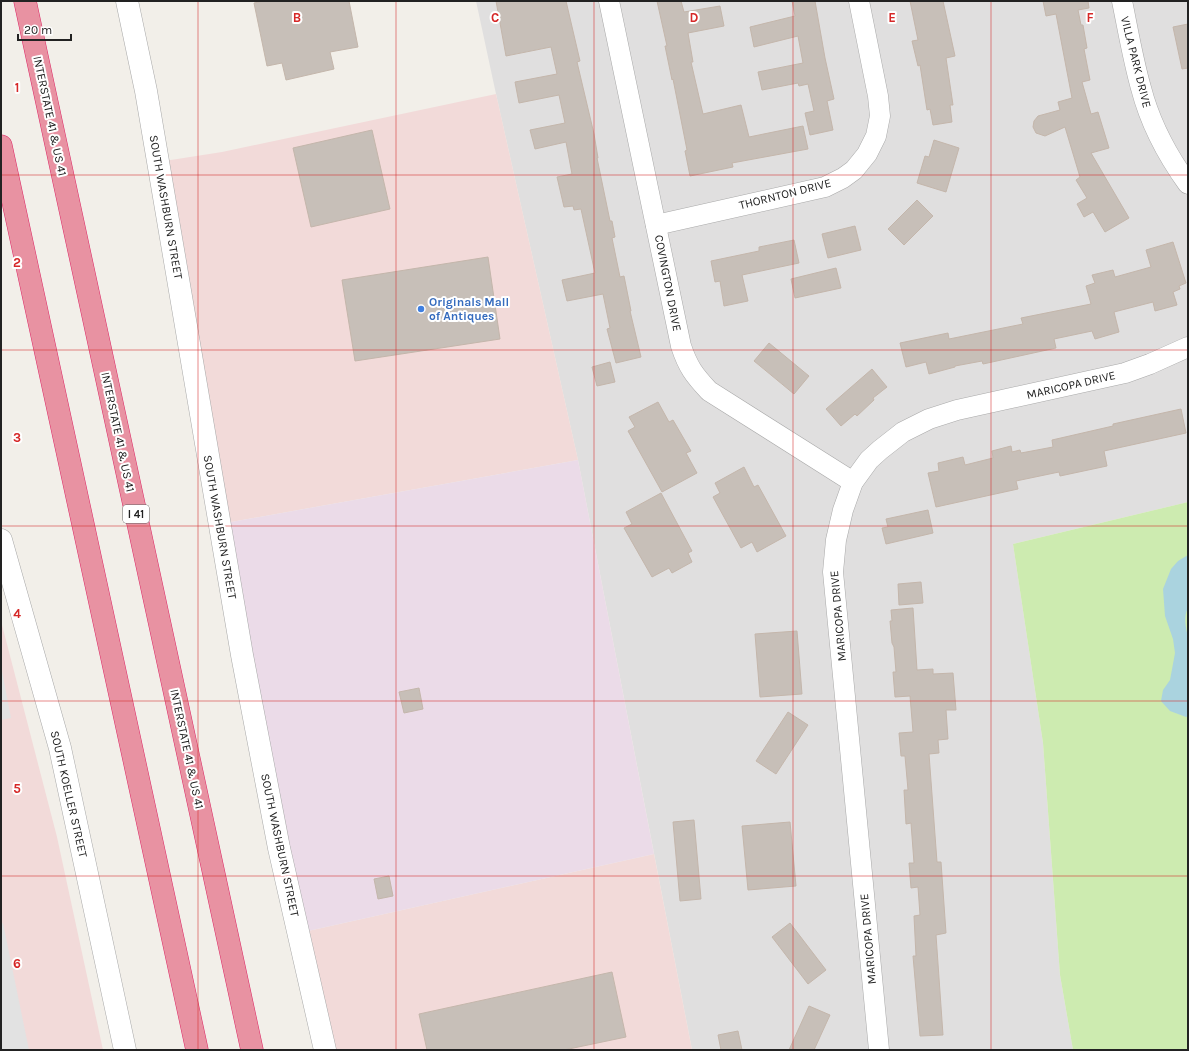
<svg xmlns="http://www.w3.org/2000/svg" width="1189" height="1051" font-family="Karla,sans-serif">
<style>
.residential{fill:#e0dfdf}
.commercial{fill:#f2dad9}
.industrial{fill:#ebdbe8}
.grass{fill:#cdebb0}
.parking{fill:#e2e2e2}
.water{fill:#aad3df}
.building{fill:#c7bfb8;stroke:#c4b6ab}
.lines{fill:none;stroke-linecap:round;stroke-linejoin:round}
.minor-casing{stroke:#a9a9a9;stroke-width:21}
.tertiary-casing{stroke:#a9a9a9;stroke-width:23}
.motorway-casing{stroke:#dc2a67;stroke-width:23}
.minor{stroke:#fff;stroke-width:20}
.tertiary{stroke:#fff;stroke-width:22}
.motorway{stroke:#e892a2;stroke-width:22}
.grid{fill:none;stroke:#d62828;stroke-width:1;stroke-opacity:0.55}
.shop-dot{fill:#3f7fe0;stroke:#fff;stroke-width:1.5}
.labels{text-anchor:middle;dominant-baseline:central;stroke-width:4;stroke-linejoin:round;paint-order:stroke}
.shield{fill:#fff;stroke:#646464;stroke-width:1}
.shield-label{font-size:11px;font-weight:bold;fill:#222}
.street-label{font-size:12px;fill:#222;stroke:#fff}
.shop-label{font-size:12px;font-weight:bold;fill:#366cbe;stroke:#fff;text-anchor:start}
.grid-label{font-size:13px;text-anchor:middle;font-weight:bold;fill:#d62828;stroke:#fff;stroke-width:4;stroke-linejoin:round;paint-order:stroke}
</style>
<rect width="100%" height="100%" fill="#f2efe9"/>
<!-- residential -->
<polygon class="residential" points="476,1 1188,1 1188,502 1013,544 1043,743 1060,975 1073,1050 692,1050 578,460 496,94"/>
<!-- commercial -->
<g class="commercial">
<polygon points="496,94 578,460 220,524 158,162 222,152"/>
<polygon points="1,621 57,837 103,1050 1,1050"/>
<polygon points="654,854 692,1050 325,1050 299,933"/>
</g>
<!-- industrial -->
<polygon class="industrial" points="578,460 654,854 299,933 220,524"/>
<!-- grass -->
<polygon class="grass" points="1188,502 1188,1050 1073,1050 1060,975 1043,743 1013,544"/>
<!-- parking -->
<g class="parking">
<polygon points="1,666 11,718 1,720"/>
<polygon points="3,923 29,1050 1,1050 1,924"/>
</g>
<!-- water -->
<path class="water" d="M 1188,555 L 1188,608 C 1183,617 1186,628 1188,637 L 1188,716 L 1186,717 L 1170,711 L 1161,701 L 1163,690 L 1170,680 L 1175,653 L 1173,639 L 1165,616 L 1163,589 L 1171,569 L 1178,561 Z"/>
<!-- building -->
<g class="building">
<polygon points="263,1 349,1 358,47 330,52 334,69 286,80 282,63 267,66 254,3"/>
<polygon points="496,1 566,1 580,61 577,62 594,134 598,158 597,158 610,221 612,221 615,237 612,238 620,277 624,276 631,311 630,311 641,357 616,363 607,329 610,328 603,294 567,301 562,280 595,273 581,209 574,210 573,206 564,207 557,177 572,174 566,142 535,149 530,130 565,123 559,95 519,103 515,82 557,74 551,47 506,56"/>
<polygon points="657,1 681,1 684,12 720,6 724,26 688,33 693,62 691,62 703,114 741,105 749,137 803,126 808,149 732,163 733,167 690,176 685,151 687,150 673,79 672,80 665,46 667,46"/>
<polygon points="792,1 815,1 825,58 834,99 827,101 833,130 810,135 805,113 814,111 808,84 799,86 798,83 762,90 758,72 803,63 798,36 754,47 750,27 795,16"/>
<polygon points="910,1 943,1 955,56 946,58 953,105 950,105 952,122 933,125 930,109 927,110 920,65 918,66 912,41 918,40"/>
<polygon points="1043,1 1088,1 1089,8 1078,10 1081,25 1083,25 1087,48 1084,49 1090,80 1082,82 1091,114 1098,112 1109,148 1091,153 1129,218 1105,232 1093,212 1084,217 1077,204 1087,198 1076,180 1080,177 1065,127 1045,136 1036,133 1033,127 1034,121 1038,116 1060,110 1058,102 1072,98 1056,14 1046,16"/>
<polygon points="1188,24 1188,68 1182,69 1173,27"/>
<polygon points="372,130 390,209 311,227 293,148"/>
<polygon points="934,140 959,148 946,192 917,183 925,156 929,157"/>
<polygon points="917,200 933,216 904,245 888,229"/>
<polygon points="855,226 861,250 828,258 822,234"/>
<polygon points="794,240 799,263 742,275 748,301 724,306 720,281 715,282 711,261 759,251 759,247"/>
<polygon points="1173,242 1186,283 1179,286 1180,289 1173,292 1177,305 1155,311 1153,302 1114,312 1119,332 1095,339 1092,331 1054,339 1056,348 983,364 982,361 955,366 955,367 929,374 926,362 906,367 900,343 948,333 949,339 1023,324 1021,318 1091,304 1086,286 1095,283 1092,275 1113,270 1115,277 1151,267 1146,250"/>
<polygon points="488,257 500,339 355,361 342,280"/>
<polygon points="836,268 841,288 795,298 791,279"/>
<polygon points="769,343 809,376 794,394 754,361"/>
<polygon points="610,362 615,382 597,386 592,367"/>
<polygon points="872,369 887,387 873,398 874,400 857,416 855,414 841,426 826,409"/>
<polygon points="658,402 669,422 673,420 691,451 686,453 697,473 662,492 628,431 635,427 629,417"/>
<polygon points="1181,409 1186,433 1104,451 1107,466 1060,476 1059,472 1016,481 1018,489 936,507 928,473 939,471 938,463 963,457 965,465 993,458 992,451 1011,446 1012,452 1020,450 1021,453 1053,447 1052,440 1113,426 1113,424"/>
<polygon points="744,467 754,487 758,485 786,536 757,552 752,542 741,548 713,497 720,493 715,483"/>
<polygon points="661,493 692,551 688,553 692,562 672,573 669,568 652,577 624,528 632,524 626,512"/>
<polygon points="928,510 933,533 886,544 882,528 888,527 886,519"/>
<polygon points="921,582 923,603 899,605 898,584"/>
<polygon points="913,608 917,670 933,669 933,674 953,673 956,710 946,710 948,739 938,740 939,753 929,754 937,862 941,862 946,933 936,935 943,1035 920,1036 913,956 916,956 914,916 920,915 918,887 911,888 909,863 914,863 911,823 906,824 904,790 908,790 905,756 901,756 899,733 913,732 910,696 895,697 893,672 896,672 894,647 892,643 890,621 892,621 891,610"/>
<polygon points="797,631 802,694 760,697 755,634"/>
<polygon points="419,688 423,709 404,713 399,692"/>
<polygon points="788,712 808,725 776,774 756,761"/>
<polygon points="694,820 701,899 680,901 673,822"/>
<polygon points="790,822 796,886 748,890 742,826"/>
<polygon points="389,876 393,896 378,899 374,879"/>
<polygon points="790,923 826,970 808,984 772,937"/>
<polygon points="612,972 626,1037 564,1050 427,1050 419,1014"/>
<polygon points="809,1006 830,1015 814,1050 789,1050"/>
<polygon points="738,1031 742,1050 721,1050 718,1035"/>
</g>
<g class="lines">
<!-- minor casing -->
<g class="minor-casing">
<g id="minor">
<path d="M 609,1 L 681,346 C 688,367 694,375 709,391 L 853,482"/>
<path d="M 1122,1 C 1128,30 1133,60 1141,88 C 1150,123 1167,155 1188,184"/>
<polyline points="656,225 825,187 843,178 854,170 867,154 876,136 880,116 878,96 859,1"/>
<polyline points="879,1050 833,572 836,540 843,510 853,482 869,460 880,450 903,432 929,419 957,410 1125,373 1150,364 1188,347"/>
</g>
</g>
<!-- tertiary casing -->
<g class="tertiary-casing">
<g id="tertiary">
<polyline points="127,1 146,91 242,655 279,848 325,1050"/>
<polyline points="1,540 60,748 125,1050"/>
</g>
</g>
<!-- motorway casing -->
<g class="motorway-casing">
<g id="motorway">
<polyline points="25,1 252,1050"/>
<polyline points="1,146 197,1050"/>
</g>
</g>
<!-- minor -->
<use href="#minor" class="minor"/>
<!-- tertiary -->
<use href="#tertiary" class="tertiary"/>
<!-- motorway -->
<use href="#motorway" class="motorway"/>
</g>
<!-- grid -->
<path class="grid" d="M 198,1 L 198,1050M 396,1 L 396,1050M 594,1 L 594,1050M 793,1 L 793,1050M 991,1 L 991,1050M 1,175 L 1188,175M 1,350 L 1188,350M 1,526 L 1188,526M 1,701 L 1188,701M 1,876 L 1188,876"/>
<!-- markers -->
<circle class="shop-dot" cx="421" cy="309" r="4"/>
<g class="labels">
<!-- shield labels -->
<rect class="shield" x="123" y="505" width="26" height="18" rx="3"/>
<g class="shield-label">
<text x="136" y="514">I 41</text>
</g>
<!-- street labels -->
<g class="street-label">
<text transform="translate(1136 62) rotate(76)">VILLA PARK DRIVE</text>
<text transform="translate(50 116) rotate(78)">INTERSTATE 41 &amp; US 41</text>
<text transform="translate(785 194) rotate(-14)">THORNTON DRIVE</text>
<text transform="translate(166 207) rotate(80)">SOUTH WASHBURN STREET</text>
<text transform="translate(668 283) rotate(79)">COVINGTON DRIVE</text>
<text transform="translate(1071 385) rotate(-13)">MARICOPA DRIVE</text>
<text transform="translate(118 432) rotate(78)">INTERSTATE 41 &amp; US 41</text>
<text transform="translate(220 527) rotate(80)">SOUTH WASHBURN STREET</text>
<text transform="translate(838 616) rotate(-95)">MARICOPA DRIVE</text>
<text transform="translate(187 749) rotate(78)">INTERSTATE 41 &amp; US 41</text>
<text transform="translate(69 794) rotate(77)">SOUTH KOELLER STREET</text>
<text transform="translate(280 845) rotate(78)">SOUTH WASHBURN STREET</text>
<text transform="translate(868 939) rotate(-95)">MARICOPA DRIVE</text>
</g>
<!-- shop labels -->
<g class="shop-label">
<text x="429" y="302">Originals Mall<tspan x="429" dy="14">of Antiques</tspan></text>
</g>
</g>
<g class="grid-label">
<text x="297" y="22">B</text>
<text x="495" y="22">C</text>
<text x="694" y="22">D</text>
<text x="892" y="22">E</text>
<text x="1090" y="22">F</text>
<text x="17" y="92">1</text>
<text x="17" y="267">2</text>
<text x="17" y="442">3</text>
<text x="17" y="618">4</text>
<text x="17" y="793">5</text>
<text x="17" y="968">6</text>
</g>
<!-- border -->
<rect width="1189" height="1051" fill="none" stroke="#222222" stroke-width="4"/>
<!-- scale -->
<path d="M18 34v6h53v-6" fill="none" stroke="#222222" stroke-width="2"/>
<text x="24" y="34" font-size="12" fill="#222222" stroke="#ffffff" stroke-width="3" paint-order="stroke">20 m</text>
</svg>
